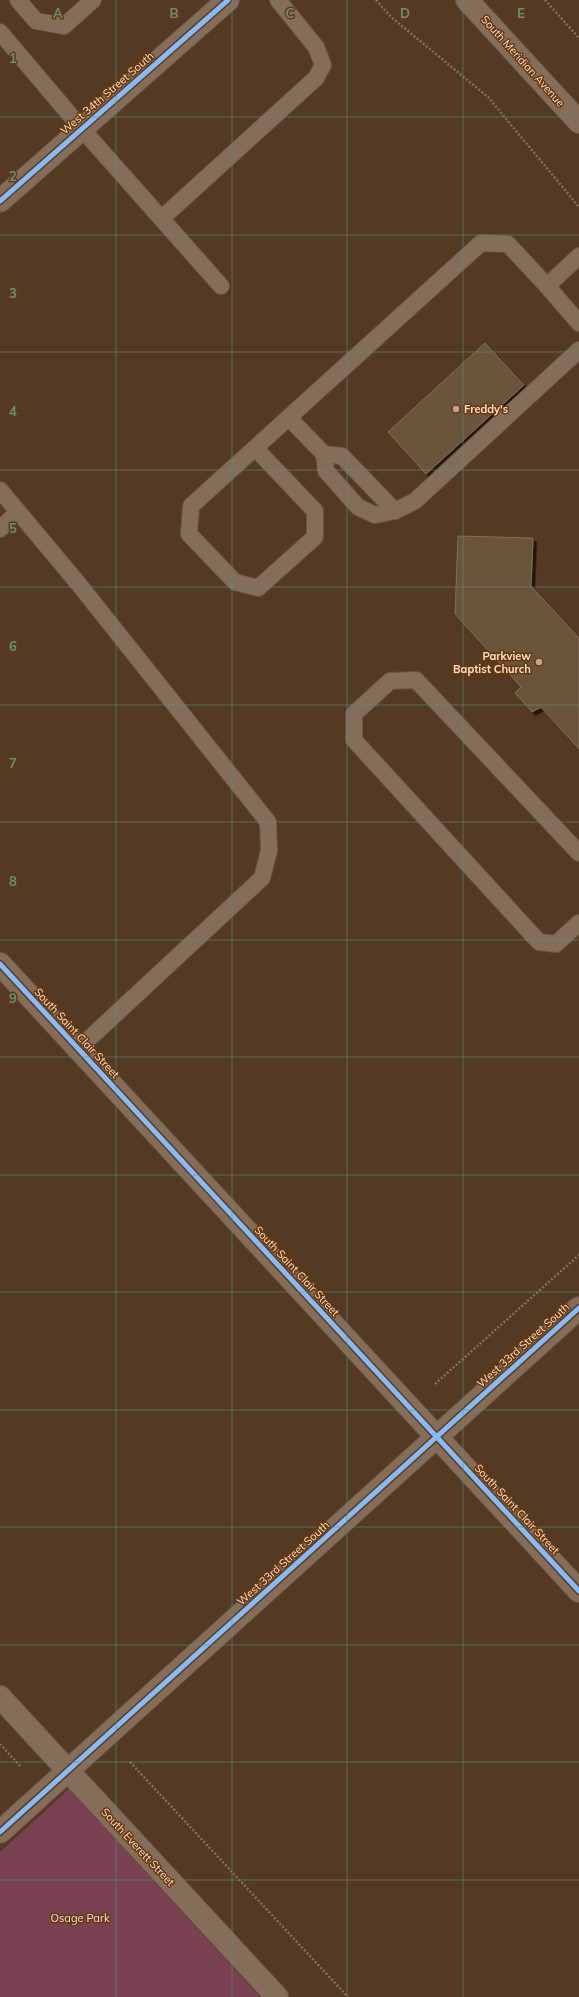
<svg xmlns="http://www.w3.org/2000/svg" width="579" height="1997" font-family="Mulish,sans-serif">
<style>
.green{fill:#7a4152}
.building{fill:#6b553b;stroke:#836e55;filter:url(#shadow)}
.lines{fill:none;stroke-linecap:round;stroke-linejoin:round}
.service-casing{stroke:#6a5443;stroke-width:18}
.minor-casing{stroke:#6a5443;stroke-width:24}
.secondary-casing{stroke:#6a5443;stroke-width:24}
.path{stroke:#84705f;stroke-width:2.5;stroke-dasharray:2 2;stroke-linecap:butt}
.service{stroke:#846d59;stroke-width:16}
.minor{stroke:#846d59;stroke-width:22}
.secondary{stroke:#846d59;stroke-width:22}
.cycleway-casing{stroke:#69390e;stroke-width:8}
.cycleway{stroke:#80bcff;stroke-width:5}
.grid{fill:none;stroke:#569589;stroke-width:1;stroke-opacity:0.55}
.poi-dot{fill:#c0a48e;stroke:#69390e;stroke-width:1.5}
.labels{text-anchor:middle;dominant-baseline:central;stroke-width:3;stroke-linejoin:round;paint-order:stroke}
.street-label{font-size:11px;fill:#faddc8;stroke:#69390e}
.poi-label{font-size:11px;font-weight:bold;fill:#faddc8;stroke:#69390e;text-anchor:start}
.park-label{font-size:11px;fill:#f3dce3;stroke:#69390e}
.grid-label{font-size:13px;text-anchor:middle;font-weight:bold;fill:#569589;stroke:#69390e;stroke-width:3;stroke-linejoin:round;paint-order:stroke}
</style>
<defs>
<filter id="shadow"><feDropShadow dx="3.5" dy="3.5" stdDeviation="0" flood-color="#0009"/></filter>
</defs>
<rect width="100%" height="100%" fill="#543a23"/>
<!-- green -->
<polygon class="green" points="69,1789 260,1997 0,1997 0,1852"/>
<!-- building -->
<g class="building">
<polygon points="485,343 524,385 426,474 388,432"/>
<polygon points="458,536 533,538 531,586 579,638 579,749 541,707 532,712 515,693 521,687 455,614"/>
</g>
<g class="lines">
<!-- service casing -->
<g class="service-casing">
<g id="service">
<polyline points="18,0 36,21 64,26 93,0"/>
<polyline points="0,32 82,129 221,286"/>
<polyline points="162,218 316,78 323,65 316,47 278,0"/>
<polyline points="579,256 547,286 579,323"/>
<polyline points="289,418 324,454 326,471 358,507 375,515 395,511 415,501 579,350"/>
<polyline points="255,448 315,511 315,537 258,588 235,582 189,534 191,506 481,243 508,244 547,286"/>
<polyline points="324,454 342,456 395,511"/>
<polyline points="0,490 77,582 268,822 269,851 262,878 78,1049"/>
<polyline points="0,529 18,512"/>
<polyline points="579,853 416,680 390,681 354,714 354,740 539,942 556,944 579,923"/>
</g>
</g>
<!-- minor casing -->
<g class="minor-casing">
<g id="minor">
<polyline points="0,201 228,0"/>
<polyline points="0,964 579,1591"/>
<polyline points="0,1697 277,1997"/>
<polyline points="0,1832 579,1308"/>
</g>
</g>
<!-- secondary casing -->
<g class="secondary-casing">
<polyline id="secondary" points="467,0 579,122"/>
</g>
<!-- path -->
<g class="path">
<polyline points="376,0 391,17 488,97 579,207"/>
<polyline points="545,0 579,38"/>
<polyline points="435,1384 579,1255"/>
<polyline points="0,1744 21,1767"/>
<polyline points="130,1762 348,1997"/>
</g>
<!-- service -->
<use href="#service" class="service"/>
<!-- minor -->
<use href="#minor" class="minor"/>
<!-- secondary -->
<use href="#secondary" class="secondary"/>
<!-- cycleway casing -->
<g class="cycleway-casing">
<g id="cycleway">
<polyline points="0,201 228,0"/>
<polyline points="0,964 579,1591"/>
<polyline points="0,1832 579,1308"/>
</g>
</g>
<!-- cycleway -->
<use href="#cycleway" class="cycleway"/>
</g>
<!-- grid -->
<path class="grid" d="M 116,0 L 116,1997M 232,0 L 232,1997M 347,0 L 347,1997M 463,0 L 463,1997M 0,117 L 579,117M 0,235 L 579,235M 0,352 L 579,352M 0,470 L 579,470M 0,587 L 579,587M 0,705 L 579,705M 0,822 L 579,822M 0,940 L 579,940M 0,1057 L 579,1057M 0,1175 L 579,1175M 0,1292 L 579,1292M 0,1410 L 579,1410M 0,1527 L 579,1527M 0,1645 L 579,1645M 0,1762 L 579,1762M 0,1880 L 579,1880"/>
<!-- markers -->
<g class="poi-dot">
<circle cx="456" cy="409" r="4"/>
<circle cx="539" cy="662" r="4"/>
</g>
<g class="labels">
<!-- street labels -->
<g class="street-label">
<text transform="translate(523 61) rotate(48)">South Meridian Avenue</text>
<text transform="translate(107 93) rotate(-41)">West 34th Street South</text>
<text transform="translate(77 1033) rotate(47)">South Saint Clair Street</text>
<text transform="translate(297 1271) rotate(47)">South Saint Clair Street</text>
<text transform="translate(523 1345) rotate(-42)">West 33rd Street South</text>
<text transform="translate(517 1509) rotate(47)">South Saint Clair Street</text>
<text transform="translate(283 1563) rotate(-42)">West 33rd Street South</text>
<text transform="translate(138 1847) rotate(47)">South Everett Street</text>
</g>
<!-- poi labels -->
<g class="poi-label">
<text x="464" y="409">Freddy's</text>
<text x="531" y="656" text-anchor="end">Parkview<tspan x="531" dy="13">Baptist Church</tspan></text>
</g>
<!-- park labels -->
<g class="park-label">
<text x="80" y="1918">Osage Park</text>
</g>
</g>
<g class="grid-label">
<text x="58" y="18">A</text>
<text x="174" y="18">B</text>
<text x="290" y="18">C</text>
<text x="405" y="18">D</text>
<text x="521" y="18">E</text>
<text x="13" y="63">1</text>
<text x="13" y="181">2</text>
<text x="13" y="298">3</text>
<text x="13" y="416">4</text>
<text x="13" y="533">5</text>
<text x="13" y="651">6</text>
<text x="13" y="768">7</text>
<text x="13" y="886">8</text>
<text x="13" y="1003">9</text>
</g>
</svg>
